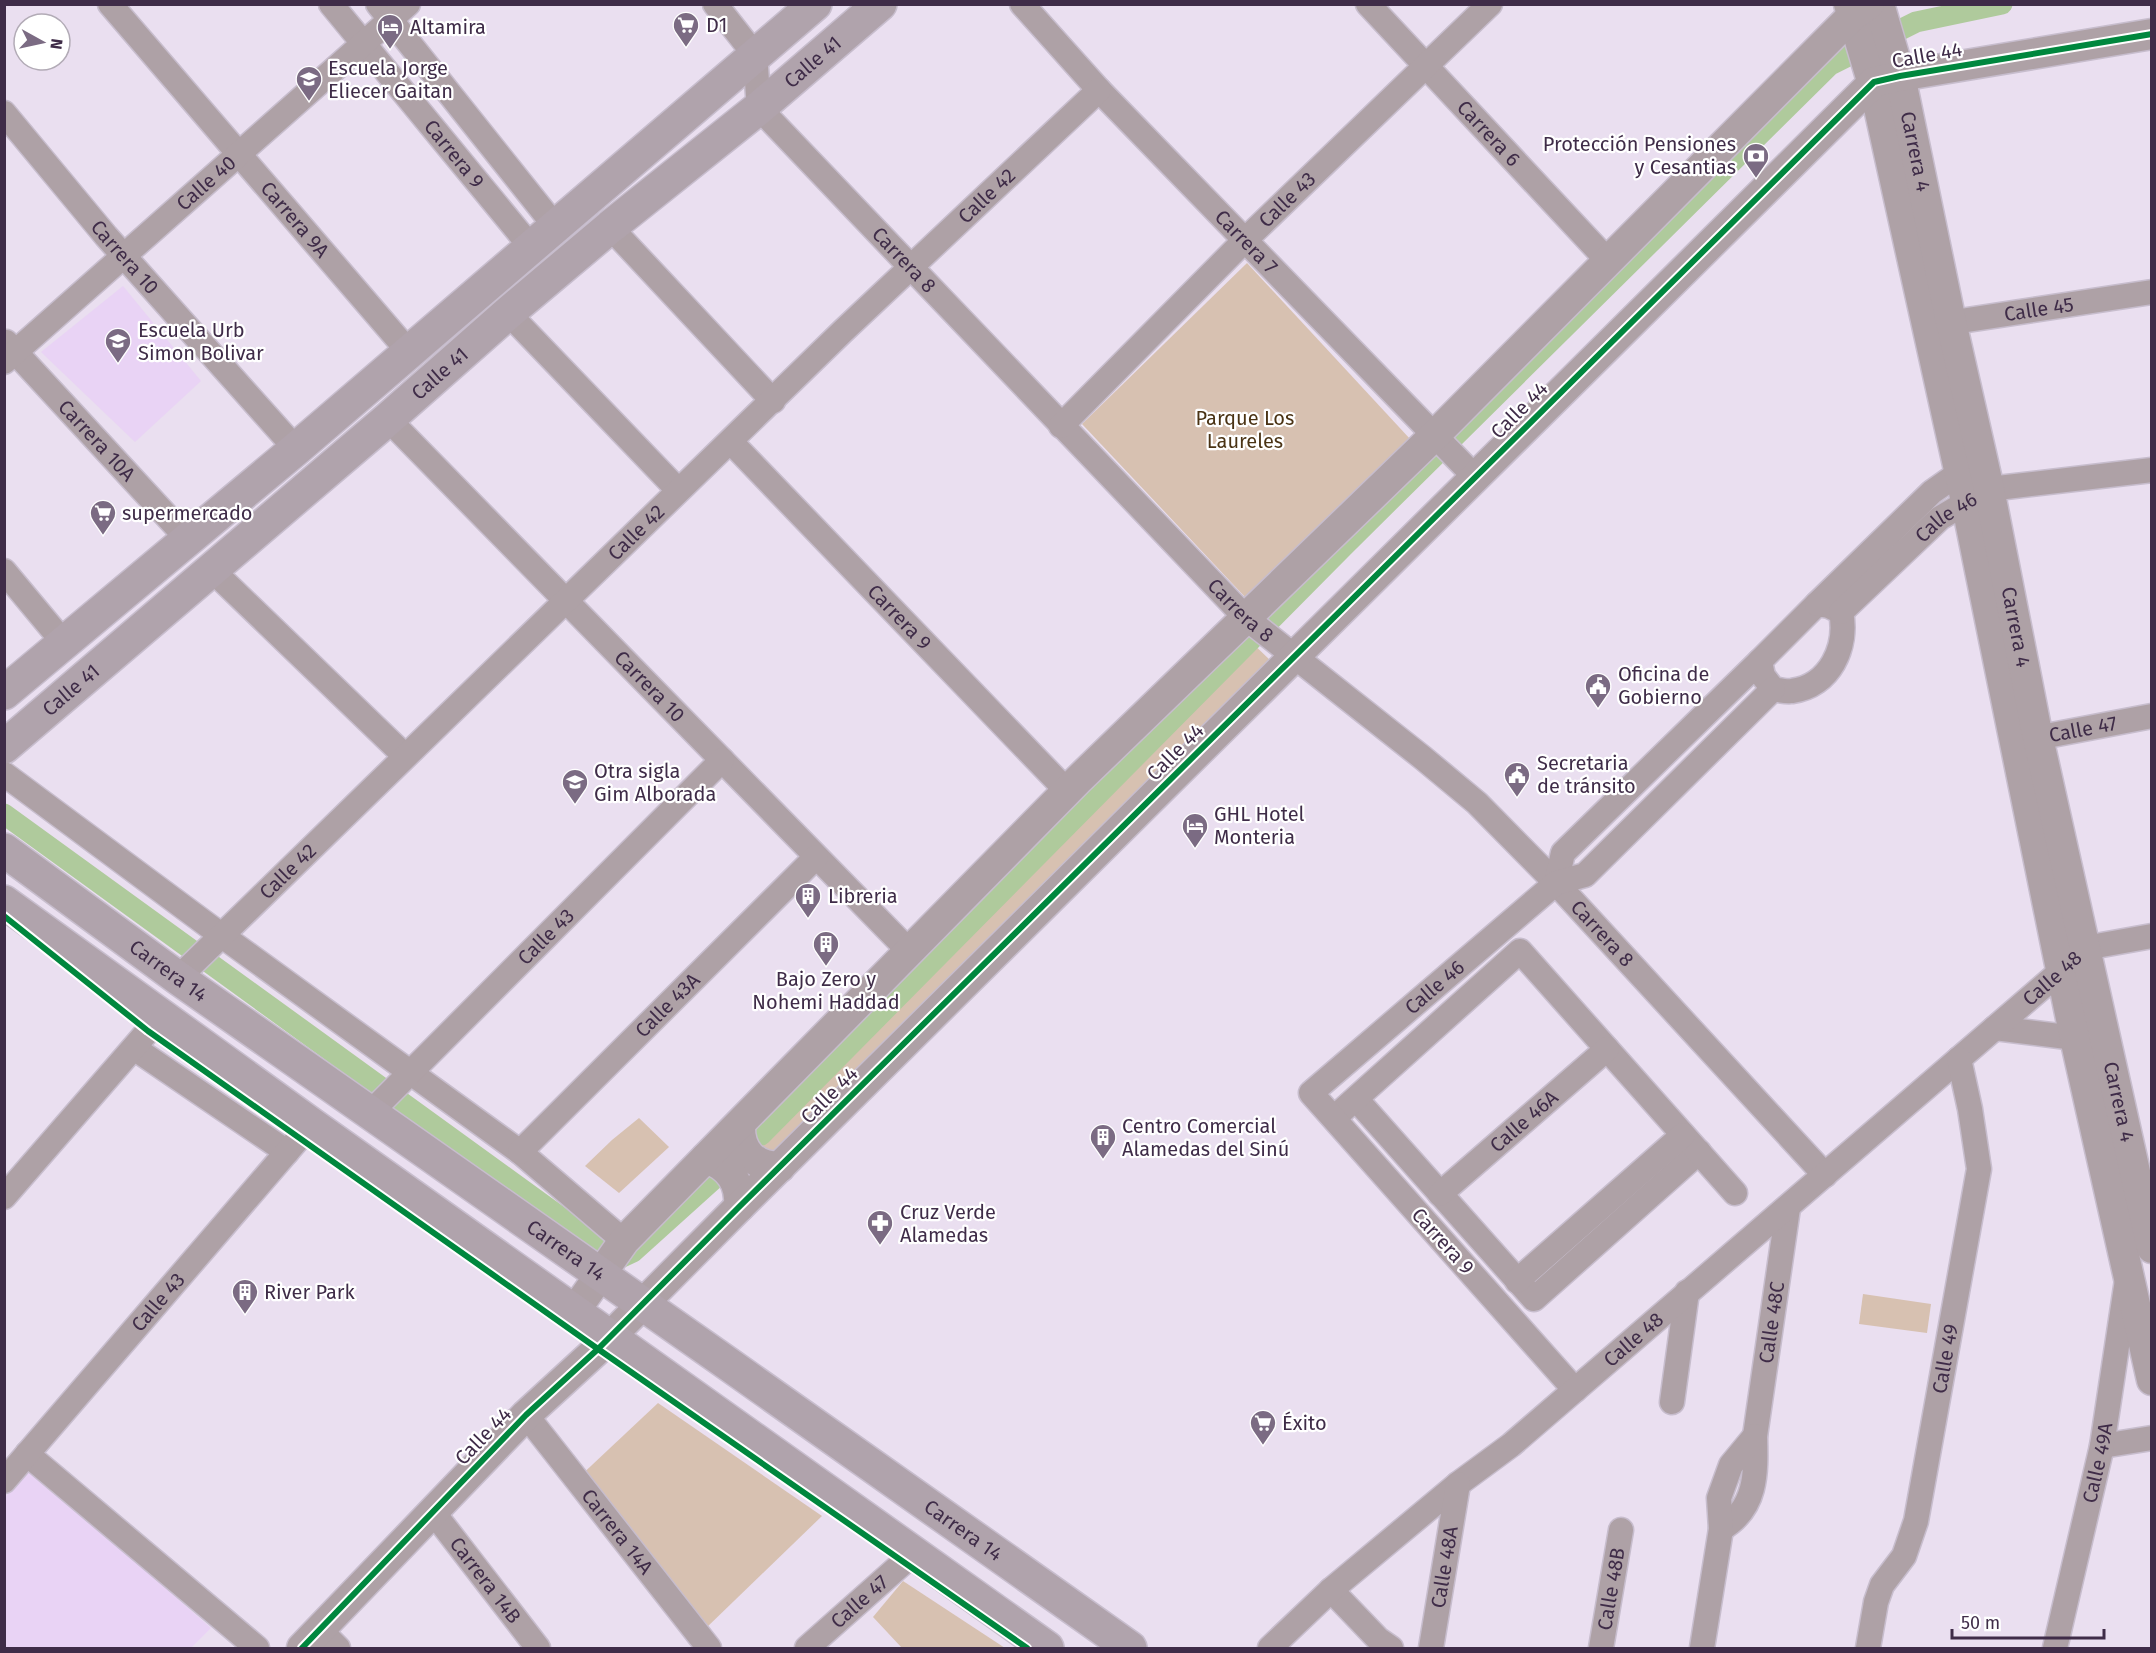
<svg xmlns="http://www.w3.org/2000/svg" width="2156" height="1653" font-family="'Fira Sans',sans-serif">
<style>
.built{fill:#e9d3f5}
.green{fill:#d7c1b1}
.lines{fill:none;stroke-linecap:round;stroke-linejoin:round}
.canal{stroke:#afca9c;stroke-width:21}
.minor-casing{stroke:#c7bdcd;stroke-width:27}
.tertiary-casing{stroke:#c7bdcd;stroke-width:33}
.primary-casing{stroke:#c7bdcd;stroke-width:36}
.minor{stroke:#aea1a6;stroke-width:24}
.tertiary{stroke:#aea1a6;stroke-width:30}
.primary{stroke:#b0a3ac;stroke-width:33}
.cycleway-casing{stroke:#fff;stroke-width:10}
.cycleway{stroke:#00873e;stroke-width:6}
.labels{text-anchor:middle;dominant-baseline:central;stroke-width:4.5;stroke-linejoin:round;paint-order:stroke}
.poi-label{font-size:20px;fill:#3f2c48;stroke:#fff;text-anchor:start}
.street-label{font-size:20px;fill:#3f2c48;stroke:#fff}
.park-label{font-size:20px;fill:#4a3314;stroke:#fff}
</style>
<rect width="100%" height="100%" fill="#eadff0"/>
<!-- built -->
<g class="built">
<polygon points="123,286 201,381 135,442 41,352"/>
<polygon points="31,1470 211,1628 191,1648 5,1648 4,1498"/>
</g>
<!-- green -->
<g class="green">
<polygon points="1247,263 1411,440 1245,597 1082,424"/>
<polygon points="1245,636 1273,663 773,1156 754,1141 750,1133"/>
<polygon points="639,1118 669,1147 619,1193 585,1166 612,1140"/>
<polygon points="1863,1294 1931,1304 1927,1333 1859,1324"/>
<polygon points="658,1403 822,1516 704,1630 576,1480"/>
<polygon points="903,1581 1005,1648 902,1648 873,1617"/>
</g>
<g class="lines">
<!-- canal -->
<g class="canal">
<polyline points="4,814 618,1259 633,1252 714,1179"/>
<polyline points="761,1135 1344,546 1830,65 1916,22 2002,4"/>
</g>
<!-- minor casing -->
<g class="minor-casing">
<g id="minor">
<path id="s1" d="M 110,4 L 409,352"/>
<path id="s2" d="M 331,4 L 531,247"/>
<polyline points="378,4 555,226"/>
<path id="s3" d="M 715,4 L 755,55 L 759,108 L 1246,618 L 1423,758 L 1477,803 L 1556,883 L 1825,1175"/>
<path id="s4" d="M 1022,4 L 1099,90 L 1475,477"/>
<path id="s5" d="M 1368,4 L 1609,262"/>
<path id="s6" d="M 4,113 L 106,236 L 296,449"/>
<polyline points="610,227 773,401"/>
<polyline points="508,313 678,490"/>
<path id="s7" d="M 1934,325 L 2152,292"/>
<path id="s8" d="M 6,342 L 188,539"/>
<path id="s9" d="M 4,362 L 408,4"/>
<path id="s10" d="M 388,419 L 910,952"/>
<path id="s11" d="M 1061,426 L 1244,241 L 1490,4"/>
<path id="s12" d="M 731,442 L 1067,791"/>
<polyline points="212,570 405,756"/>
<polyline points="4,571 64,643"/>
<path d="M 1817,604 L 1829,606 L 1841,612 C 1848,647 1830,686 1792,691 C 1786,692 1779,690 1773,689 L 1763,676 L 1760,661 Z"/>
<polyline points="1817,604 1932,492 1959,473"/>
<path id="s13" d="M 1841,612 L 1940,518 L 1989,489 L 2152,470"/>
<path id="s14" d="M 2020,741 L 2152,716"/>
<polyline points="4,774 221,935 520,1152 624,1241"/>
<polyline points="1556,883 1563,853 1760,661"/>
<path id="s15" d="M 178,978 L 842,332 L 1099,90"/>
<polyline points="1995,1028 2075,1038"/>
<polyline points="134,1048 287,1152"/>
<polyline points="1356,1099 1534,1299 1699,1152"/>
<path id="s16" d="M 370,1113 L 722,760"/>
<polyline points="1334,1118 1520,951 1735,1193"/>
<path id="s17" d="M 520,1152 L 816,857"/>
<path id="s18" d="M 1440,1194 L 1607,1049"/>
<polyline points="4,1197 162,1015"/>
<polyline points="1517,1281 1683,1135"/>
<path id="s19" d="M 1575,1390 L 1311,1093 L 1556,883 L 1585,875 L 1773,689"/>
<polyline points="1672,1402 1687,1292"/>
<path id="s20" d="M 526,1415 L 709,1648"/>
<polyline points="2102,1446 2152,1438"/>
<polyline points="27,1454 257,1648"/>
<path id="s21" d="M 4,1481 L 311,1124"/>
<path id="s22" d="M 433,1512 L 538,1648"/>
<path id="s23" d="M 1721,1529 C 1757,1508 1756,1474 1755,1436 L 1788,1208"/>
<polyline points="1331,1590 1378,1639 1391,1648"/>
<polyline points="320,1630 338,1648"/>
<path id="s24" d="M 807,1648 L 913,1554"/>
<path id="s25" d="M 1270,1648 L 1331,1590 L 1458,1484 L 1511,1445 L 2061,971 L 2085,948 L 2152,936"/>
<path id="s26" d="M 1431,1648 L 1458,1484"/>
<path id="s27" d="M 1601,1648 L 1621,1530"/>
<polyline points="1702,1648 1721,1529 1719,1498 1731,1465 1755,1436"/>
<path id="s28" d="M 1868,1648 L 1876,1602 L 1882,1585 L 1904,1556 L 1916,1521 L 1979,1169 L 1970,1109 L 1959,1059"/>
<path id="s29" d="M 2055,1648 L 2102,1446 L 2127,1280"/>
</g>
</g>
<!-- tertiary casing -->
<g class="tertiary-casing">
<g id="tertiary">
<polyline points="1849,4 1876,94 1966,501 2075,1038 2152,1380"/>
<path id="s30" d="M 1879,4 L 1900,76 L 1951,322 L 1989,489 L 2038,738 L 2152,1248"/>
<path d="M 740,1125 C 739,1151 754,1167 780,1167"/>
<path d="M 706,1158 C 729,1166 741,1182 739,1207"/>
<polyline points="574,1312 624,1241 1078,780 1434,436 1852,16 1869,4"/>
<polyline points="302,1648 526,1415 598,1349 739,1207 1874,82 1900,76 2152,34"/>
</g>
</g>
<!-- primary casing -->
<g class="primary-casing">
<g id="primary">
<polyline points="4,693 296,449 815,4"/>
<path id="s31" d="M 4,747 L 388,419 L 508,313 L 610,227 L 759,108 L 880,4"/>
<path id="s32" d="M 4,850 L 178,978 L 724,1361 L 1130,1648"/>
<polyline points="4,902 311,1124 1047,1648"/>
</g>
</g>
<!-- minor -->
<use href="#minor" class="minor"/>
<!-- tertiary -->
<use href="#tertiary" class="tertiary"/>
<!-- primary -->
<use href="#primary" class="primary"/>
<!-- cycleway casing -->
<g class="cycleway-casing">
<g id="cycleway">
<polyline points="4,916 148,1031 598,1349 1027,1648"/>
<polyline points="302,1648 526,1415 598,1349 739,1207 1874,82 1900,76 2152,34"/>
</g>
</g>
<!-- cycleway -->
<use href="#cycleway" class="cycleway"/>
</g>
<!-- icons -->
<defs>
<g id="supermarket-pin" transform="scale(1.35)"><path d="M0 17L-7.5 6A9.5 9.5 0 1 1 7.5 6Z" fill="#7b6b83" stroke="#fff"/><path d="M-6-5.5h2.5l.6 2H6L4.5 2H-2.5L-4.4-4H-6ZM-1.5 3.2a1.3 1.3 0 1 0 .1 0ZM3 3.2a1.3 1.3 0 1 0 .1 0Z" fill="#fff"/></g>
<g id="hotel-pin" transform="scale(1.35)"><path d="M0 17L-7.5 6A9.5 9.5 0 1 1 7.5 6Z" fill="#7b6b83" stroke="#fff"/><path d="M-6-4.5h1.5V1H6V5H4.5V3h-9V5H-6ZM-4 0a1.8 1.8 0 1 1 3.6 0ZM.5 0V-2.5h3Q6-2.5 6 0Z" fill="#fff"/></g>
<g id="school-pin" transform="scale(1.35)"><path d="M0 17L-7.5 6A9.5 9.5 0 1 1 7.5 6Z" fill="#7b6b83" stroke="#fff"/><path d="M0-5L7-2L0 1L-7-2ZM-4 1L0 2.5L4 1V4Q0 6-4 4Z" fill="#fff"/></g>
<g id="bank-pin" transform="scale(1.35)"><path d="M0 17L-7.5 6A9.5 9.5 0 1 1 7.5 6Z" fill="#7b6b83" stroke="#fff"/><path d="M-6-4H6V4H-6ZM0-2.3a2.3 2.3 0 1 0 0 4.6a2.3 2.3 0 1 0 0-4.6Z" fill="#fff"/></g>
<g id="civic-pin" transform="scale(1.35)"><path d="M0 17L-7.5 6A9.5 9.5 0 1 1 7.5 6Z" fill="#7b6b83" stroke="#fff"/><path d="M-.6-6.5H3V-4.5H.6V-3L4-1V1h2V6H-6V1h2V-1L-.6-3ZM-1.2 2.5V6h2.4V2.5Z" fill="#fff"/></g>
<g id="building-pin" transform="scale(1.35)"><path d="M0 17L-7.5 6A9.5 9.5 0 1 1 7.5 6Z" fill="#7b6b83" stroke="#fff"/><path d="M-4-6H4V6H1V3H-1V6H-4ZM-2.5-4.3h1.7v1.8h-1.7ZM.8-4.3h1.7v1.8H.8ZM-2.5-1h1.7V.8h-1.7ZM.8-1h1.7V.8H.8Z" fill="#fff"/></g>
<g id="pharmacy-pin" transform="scale(1.35)"><path d="M0 17L-7.5 6A9.5 9.5 0 1 1 7.5 6Z" fill="#7b6b83" stroke="#fff"/><path d="M-2-6h4v4h4v4h-4v4h-4v-4h-4v-4h4Z" fill="#fff"/></g>
</defs>
<g fill-rule="evenodd">
<use href="#supermarket-pin" x="686" y="25"/>
<use href="#hotel-pin" x="390" y="27"/>
<use href="#school-pin" x="309" y="79"/>
<use href="#bank-pin" x="1756" y="156"/>
<use href="#school-pin" x="118" y="341"/>
<use href="#supermarket-pin" x="103" y="513"/>
<use href="#civic-pin" x="1598" y="686"/>
<use href="#civic-pin" x="1517" y="775"/>
<use href="#school-pin" x="575" y="782"/>
<use href="#hotel-pin" x="1195" y="826"/>
<use href="#building-pin" x="808" y="896"/>
<use href="#building-pin" x="826" y="944"/>
<use href="#building-pin" x="1103" y="1137"/>
<use href="#pharmacy-pin" x="880" y="1223"/>
<use href="#building-pin" x="245" y="1292"/>
<use href="#supermarket-pin" x="1263" y="1423"/>
</g>
<g class="labels">
<!-- poi labels -->
<g class="poi-label">
<text x="706" y="25">D1</text>
<text x="410" y="27">Altamira</text>
<text x="328" y="68">Escuela Jorge<tspan x="328" dy="23">Eliecer Gaitan</tspan></text>
<text x="1736" y="144" text-anchor="end">Protección Pensiones<tspan x="1736" dy="23">y Cesantias</tspan></text>
<text x="138" y="330">Escuela Urb<tspan x="138" dy="23">Simon Bolivar</tspan></text>
<text x="122" y="513">supermercado</text>
<text x="1618" y="674">Oficina de<tspan x="1618" dy="23">Gobierno</tspan></text>
<text x="1537" y="763">Secretaria<tspan x="1537" dy="23">de tránsito</tspan></text>
<text x="594" y="771">Otra sigla<tspan x="594" dy="23">Gim Alborada</tspan></text>
<text x="1214" y="814">GHL Hotel<tspan x="1214" dy="23">Monteria</tspan></text>
<text x="828" y="896">Libreria</text>
<text x="826" y="979" text-anchor="middle">Bajo Zero y<tspan x="826" dy="23">Nohemi Haddad</tspan></text>
<text x="1122" y="1126">Centro Comercial<tspan x="1122" dy="23">Alamedas del Sinú</tspan></text>
<text x="900" y="1212">Cruz Verde<tspan x="900" dy="23">Alamedas</tspan></text>
<text x="264" y="1292">River Park</text>
<text x="1282" y="1423">Éxito</text>
</g>
<!-- street labels -->
<g class="street-label">
<text transform="translate(1927 55) rotate(-10)">Calle 44</text>
<text stroke="none"><textPath href="#s31" startOffset="1060">Calle 41</textPath></text>
<text stroke="none"><textPath href="#s5" startOffset="177">Carrera 6</textPath></text>
<text stroke="none"><textPath href="#s30" startOffset="152">Carrera 4</textPath></text>
<text stroke="none"><textPath href="#s2" startOffset="194">Carrera 9</textPath></text>
<text stroke="none"><textPath href="#s9" startOffset="270">Calle 40</textPath></text>
<text stroke="none"><textPath href="#s15" startOffset="1125">Calle 42</textPath></text>
<text stroke="none"><textPath href="#s11" startOffset="320">Calle 43</textPath></text>
<text stroke="none"><textPath href="#s1" startOffset="284">Carrera 9A</textPath></text>
<text stroke="none"><textPath href="#s4" startOffset="327">Carrera 7</textPath></text>
<text stroke="none"><textPath href="#s6" startOffset="188">Carrera 10</textPath></text>
<text stroke="none"><textPath href="#s3" startOffset="328">Carrera 8</textPath></text>
<text stroke="none"><textPath href="#s7" startOffset="106">Calle 45</textPath></text>
<text stroke="none"><textPath href="#s31" startOffset="574">Calle 41</textPath></text>
<text transform="translate(1519 410) rotate(-45)">Calle 44</text>
<text stroke="none"><textPath href="#s8" startOffset="134">Carrera 10A</textPath></text>
<text stroke="none"><textPath href="#s13" startOffset="142">Calle 46</textPath></text>
<text stroke="none"><textPath href="#s15" startOffset="639">Calle 42</textPath></text>
<text stroke="none"><textPath href="#s3" startOffset="814">Carrera 8</textPath></text>
<text stroke="none"><textPath href="#s12" startOffset="243">Carrera 9</textPath></text>
<text stroke="none"><textPath href="#s30" startOffset="638">Carrera 4</textPath></text>
<text stroke="none"><textPath href="#s10" startOffset="374">Carrera 10</textPath></text>
<text stroke="none"><textPath href="#s31" startOffset="88">Calle 41</textPath></text>
<text stroke="none"><textPath href="#s14" startOffset="64">Calle 47</textPath></text>
<text transform="translate(1175 752) rotate(-45)">Calle 44</text>
<text stroke="none"><textPath href="#s15" startOffset="153">Calle 42</textPath></text>
<text stroke="none"><textPath href="#s3" startOffset="1300">Carrera 8</textPath></text>
<text stroke="none"><textPath href="#s16" startOffset="249">Calle 43</textPath></text>
<text stroke="none"><textPath href="#s32" startOffset="204">Carrera 14</textPath></text>
<text stroke="none"><textPath href="#s25" startOffset="1030">Calle 48</textPath></text>
<text stroke="none"><textPath href="#s19" startOffset="560">Calle 46</textPath></text>
<text stroke="none"><textPath href="#s17" startOffset="208">Calle 43A</textPath></text>
<text transform="translate(829 1095) rotate(-45)">Calle 44</text>
<text stroke="none"><textPath href="#s30" startOffset="1124">Carrera 4</textPath></text>
<text stroke="none"><textPath href="#s18" startOffset="111">Calle 46A</textPath></text>
<text transform="translate(1443 1241) rotate(48)">Carrera 9</text>
<text stroke="none"><textPath href="#s32" startOffset="690">Carrera 14</textPath></text>
<text stroke="none"><textPath href="#s21" startOffset="236">Calle 43</textPath></text>
<text stroke="none"><textPath href="#s23" startOffset="220">Calle 48C</textPath></text>
<text stroke="none"><textPath href="#s25" startOffset="477">Calle 48</textPath></text>
<text stroke="none"><textPath href="#s28" startOffset="303">Calle 49</textPath></text>
<text transform="translate(483 1436) rotate(-46)">Calle 44</text>
<text stroke="none"><textPath href="#s29" startOffset="190">Calle 49A</textPath></text>
<text stroke="none"><textPath href="#s32" startOffset="1176">Carrera 14</textPath></text>
<text stroke="none"><textPath href="#s20" startOffset="148">Carrera 14A</textPath></text>
<text stroke="none"><textPath href="#s26" startOffset="82">Calle 48A</textPath></text>
<text stroke="none"><textPath href="#s22" startOffset="86">Carrera 14B</textPath></text>
<text stroke="none"><textPath href="#s27" startOffset="60">Calle 48B</textPath></text>
<text stroke="none"><textPath href="#s24" startOffset="70">Calle 47</textPath></text>
</g>
<!-- park labels -->
<g class="park-label">
<text x="1245" y="418">Parque Los<tspan x="1245" dy="23">Laureles</tspan></text>
</g>
</g>
<!-- border -->
<rect width="2156" height="1653" fill="none" stroke="#3f2c48" stroke-width="12"/>
<!-- north arrow -->
<g transform="translate(42 42) rotate(98)"><circle r="28" fill="#ffffff" stroke="#b2abb6" stroke-width="1.5"/>
<path d="M0-4.5L10 22L0 15L-10 22Z" fill="#7b6b83"/>
<text y="-9" font-size="16" font-weight="bold" text-anchor="middle" fill="#3f2c48">N</text>
</g>
<!-- scale -->
<path d="M1952 1629v9h152v-9" fill="none" stroke="#3f2c48" stroke-width="3"/>
<text x="1961" y="1629" font-size="18" fill="#3f2c48" stroke="#ffffff" stroke-width="4.5" paint-order="stroke">50 m</text>
</svg>
